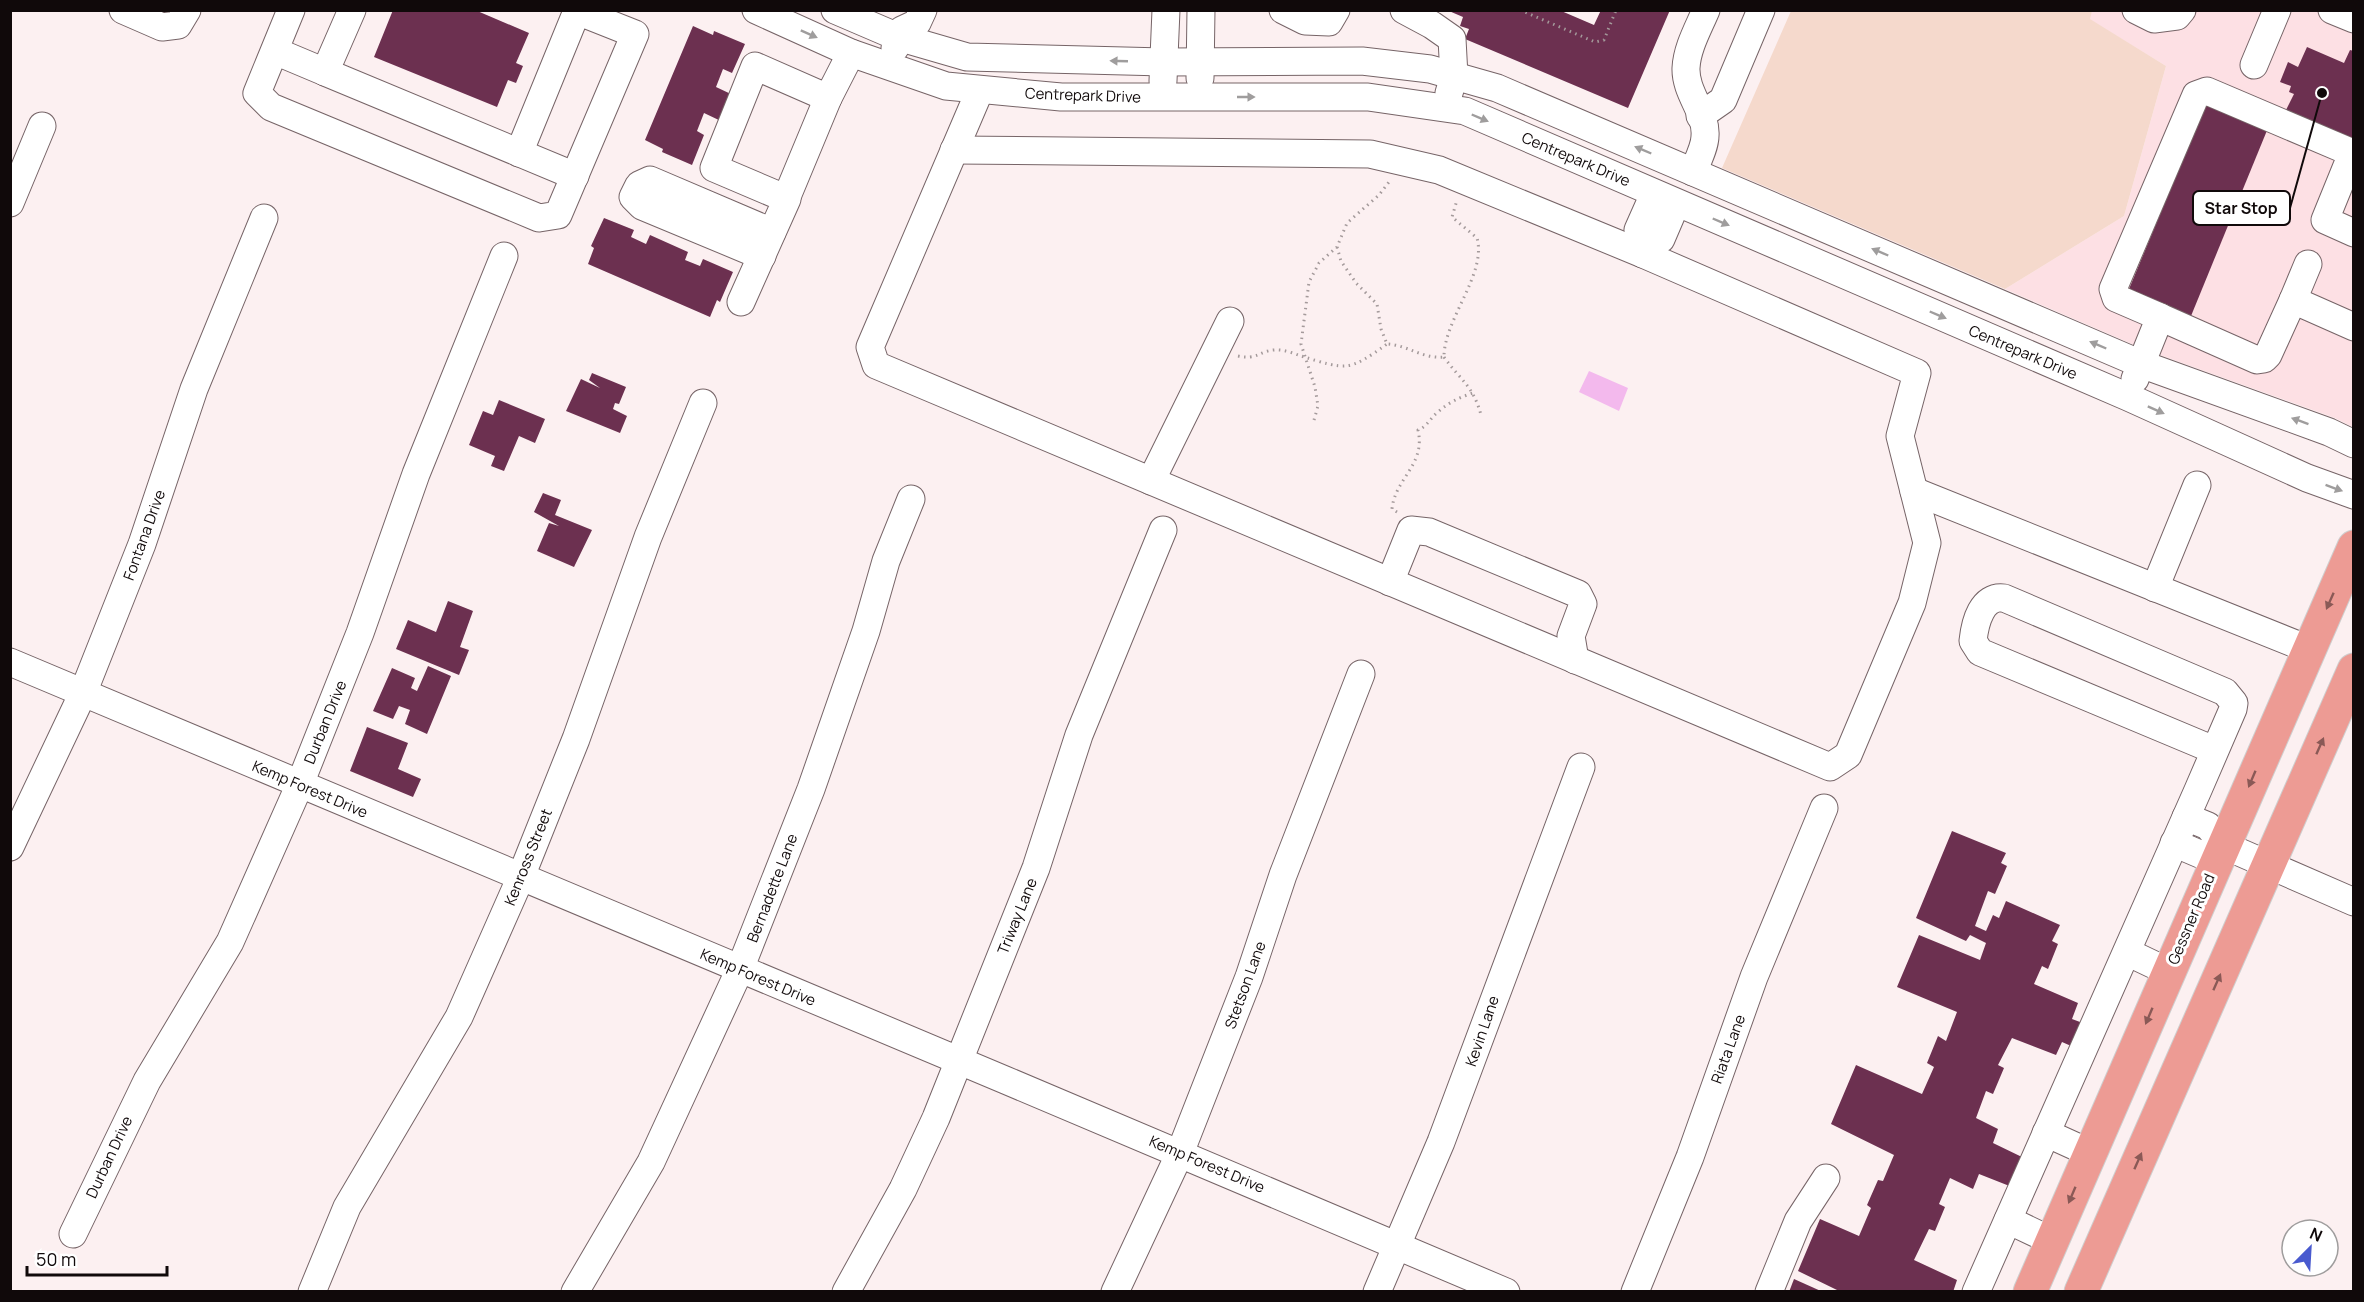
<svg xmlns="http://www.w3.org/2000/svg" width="2364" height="1302" font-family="Manrope,sans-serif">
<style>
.built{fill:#fde0e4}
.green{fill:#f5d9cc}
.water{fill:#f3b9ed}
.building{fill:#6c3050}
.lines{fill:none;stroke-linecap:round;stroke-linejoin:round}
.minor-casing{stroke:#766467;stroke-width:29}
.major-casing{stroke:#cfcece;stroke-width:35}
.path{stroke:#a49a9b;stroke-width:3;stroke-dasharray:1.5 4.5;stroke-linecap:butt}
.minor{stroke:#fff;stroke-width:27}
.major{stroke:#ed9b94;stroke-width:33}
.oneway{fill:#9f9d9d}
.oneway2{fill:#8a5956}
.labels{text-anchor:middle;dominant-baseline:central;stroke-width:6;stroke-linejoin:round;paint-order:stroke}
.street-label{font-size:15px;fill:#10090a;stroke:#fff}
.leader{fill:none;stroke:#10090a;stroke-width:2}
.callout-dot{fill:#10090a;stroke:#fff;stroke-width:2}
.callout{fill:#fff;stroke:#10090a;stroke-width:2}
.callout-label{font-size:16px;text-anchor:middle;font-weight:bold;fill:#10090a}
</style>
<rect width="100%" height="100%" fill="#fcf0f1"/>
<!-- built -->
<polygon class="built" points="2092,11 2353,11 2353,427 2335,418 2146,350 2005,289 2124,216 2166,66 2089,19"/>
<!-- green -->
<polygon class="green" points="1791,11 2092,11 2090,19 2166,66 2124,216 2005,289 1722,168"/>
<!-- water -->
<polygon class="water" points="1589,371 1628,388 1619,411 1579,392"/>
<!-- building -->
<g class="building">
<polygon points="393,10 475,10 529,33 516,63 523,66 516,83 508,80 497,107 374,57"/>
<polygon points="1559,10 1594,25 1601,10 1670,10 1628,108 1465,39 1469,29 1460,26 1463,17 1449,11"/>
<polygon points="693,26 713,35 714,31 745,44 732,73 723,69 716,87 733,95 723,122 704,113 697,131 704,135 692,165 662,152 663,149 645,140"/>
<polygon points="2307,47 2344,63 2350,50 2354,51 2354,139 2286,110 2294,94 2289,92 2291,86 2280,82 2288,62 2298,67"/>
<polygon points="2207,101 2268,128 2191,316 2129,289"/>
<polygon points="604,218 634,230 631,237 646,244 650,235 688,252 685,260 700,266 703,259 733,272 720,302 717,300 710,317 588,264 594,248 591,246"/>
<polygon points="592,373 626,387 619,404 615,403 613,409 627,416 620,433 566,411 581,379 600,388 589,380"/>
<polygon points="499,400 545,419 535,443 519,436 504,471 491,466 495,456 469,445 483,411 493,415"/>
<polygon points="543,493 561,500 555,515 592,530 574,567 537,551 549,523 559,526 534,512"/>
<polygon points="448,601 473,611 460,647 469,650 459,675 396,649 408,620 436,632"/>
<polygon points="428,666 451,676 427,734 405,724 410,710 399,706 393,719 373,711 392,668 415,678 411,688 417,691"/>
<polygon points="367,727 408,743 398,769 421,779 413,797 350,771"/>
<polygon points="1952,831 2006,853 2001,863 2007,866 1995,894 1988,891 1975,926 1986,931 1993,915 1999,918 2006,901 2060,925 2052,941 2058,944 2048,969 2042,966 2034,984 2078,1003 2072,1019 2088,1025 2078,1049 2062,1042 2056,1055 2012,1038 1998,1065 2004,1068 1993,1094 1986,1091 1976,1118 1998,1129 1993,1143 2024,1158 2012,1187 1979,1174 1973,1189 1950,1178 1939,1204 1945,1207 1935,1231 1929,1229 1914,1260 1957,1280 1953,1292 1836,1292 1837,1290 1798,1271 1820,1219 1859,1236 1871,1208 1867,1205 1878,1180 1883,1181 1894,1155 1831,1124 1856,1065 1922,1094 1934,1067 1927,1063 1938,1036 1946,1041 1957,1012 1897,987 1919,935 1980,960 1986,943 1970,935 1966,941 1916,918"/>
<polygon points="1794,1279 1823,1292 1789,1292"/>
</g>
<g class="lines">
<!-- minor casing -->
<g class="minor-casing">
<g id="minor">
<polyline points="123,10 162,27 178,25 187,10"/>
<polyline points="291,10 257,93 271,107 539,218 558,215 635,34 577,11 519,153"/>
<polyline points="352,10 325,72 575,176"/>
<polyline points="756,10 851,53 946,86 1061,97 1368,97 1465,111 2128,397 2307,478 2354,495"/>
<polyline points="835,10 898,37 967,57 1164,62 1362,61 1430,69 1497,88 2141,364 2329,432 2354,444"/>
<polyline points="1283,10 1305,21 1329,22 1336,10"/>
<polyline points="1404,10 1432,25 1452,39 1454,76 1449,93"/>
<polyline points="2136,10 2154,19 2177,16 2182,10"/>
<polyline points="2332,10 2354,19"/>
<polyline points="895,48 902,30 917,23 923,10"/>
<polyline points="275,51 325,72"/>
<polyline points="2254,65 2277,10"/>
<polyline points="1200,78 1201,10"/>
<polyline points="1163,81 1166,10"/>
<polyline points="980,90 870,347 876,365 1830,767 1848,755 1912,603 1927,543 1900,436 1917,373 1643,254 1646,243"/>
<polyline points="1700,116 1723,100 1761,10"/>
<polyline points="954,150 1370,154 1439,170 1643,254"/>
<path d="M 1693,172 C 1697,162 1705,147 1705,136 C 1707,113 1685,93 1686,68 C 1687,48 1698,29 1706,10"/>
<polyline points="786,199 828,98"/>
<polyline points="10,203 42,126"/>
<polygon points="1650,203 1665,203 1673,211 1661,239 1646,243 1638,230"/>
<polyline points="762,256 642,206 633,197 639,185 650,180 772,232"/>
<polyline points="2293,300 2308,264"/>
<polyline points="741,302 787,199 714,168 755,66 828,98 851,53"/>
<polyline points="2160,317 2257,360 2264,359 2268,355 2293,300 2354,327"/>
<polyline points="2135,379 2160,317 2116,298 2113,289 2196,95 2207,91 2348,151 2349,161 2325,220 2354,233"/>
<polyline points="1151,481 1230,321"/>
<polyline points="1914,491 2308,649"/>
<polyline points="1390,582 1411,530 1429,532 1578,594 1583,604 1571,636 1575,660"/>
<polyline points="2155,588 2197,485"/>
<path d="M 10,662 C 508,876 1009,1078 1506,1292"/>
<polyline points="2186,817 2208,826 2223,845 2354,902"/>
<polyline points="2174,843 2202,855 2223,845"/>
<polyline points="10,847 83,693 142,544 194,389 264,218"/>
<polyline points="2127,952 2169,972"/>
<polyline points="2046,1133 2090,1153"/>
<polyline points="2008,1220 2052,1241"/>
<polyline points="73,1234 147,1081 230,942 300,784 360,633 416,474 504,256"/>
<polyline points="312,1292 347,1207 459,1017 520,879 576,739 648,537 703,403"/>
<polyline points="575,1292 651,1162 740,969 811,789 866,631 886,561 911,499"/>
<polyline points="846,1292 903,1189 936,1118 1036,868 1079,735 1163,530"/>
<polyline points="1115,1292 1180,1153 1249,977 1283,875 1361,674"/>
<polyline points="1377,1292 1441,1142 1581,767"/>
<polyline points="1635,1292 1690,1157 1754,977 1824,808"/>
<polyline points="1769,1292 1798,1221 1826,1178"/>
<path d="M 1976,1292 L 2198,790 L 2233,709 L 2234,703 L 2225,692 L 2004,598 C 1982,595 1975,622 1973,641 L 1980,652 L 2214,750"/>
</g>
</g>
<!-- major casing -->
<g class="major-casing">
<g id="major">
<polyline points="2030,1292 2354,547"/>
<polyline points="2081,1292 2354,670"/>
</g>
</g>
<!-- path -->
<g class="path">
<polyline points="1520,10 1595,42 1604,40 1616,10"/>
<path d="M 1337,247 L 1341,261 L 1356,283 L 1377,304 L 1381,329 L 1387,344 C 1408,345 1422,359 1444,357 C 1444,319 1487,274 1477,238 L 1452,217 L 1457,200"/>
<path d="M 1238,356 C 1258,360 1259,351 1274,350 C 1283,349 1293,353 1301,356 C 1347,370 1348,372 1387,344"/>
<path d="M 1444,357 C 1460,380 1473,385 1481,415"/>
<polyline points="1314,420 1318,406 1315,387 1301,344 1309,282 1319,263 1337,247 1347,223 1379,195 1389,182"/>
<path d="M 1397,512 L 1392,509 C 1395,478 1426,465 1418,430 C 1428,426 1430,418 1439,411 C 1448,403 1460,397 1473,393"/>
</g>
<!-- minor -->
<use href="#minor" class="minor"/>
<!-- major -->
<use href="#major" class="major"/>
</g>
<!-- one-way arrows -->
<defs><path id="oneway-solid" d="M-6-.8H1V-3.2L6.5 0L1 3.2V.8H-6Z" transform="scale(1.5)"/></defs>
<g class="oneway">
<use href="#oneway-solid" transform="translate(809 34) rotate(24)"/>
<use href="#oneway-solid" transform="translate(1119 61) rotate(-178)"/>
<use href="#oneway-solid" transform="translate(1246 97)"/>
<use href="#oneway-solid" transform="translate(1480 118) rotate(23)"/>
<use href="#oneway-solid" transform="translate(1643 150) rotate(-157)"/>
<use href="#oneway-solid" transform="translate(1721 222) rotate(23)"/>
<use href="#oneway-solid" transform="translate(1880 252) rotate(-157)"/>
<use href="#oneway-solid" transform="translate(1938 315) rotate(23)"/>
<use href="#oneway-solid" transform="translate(2098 345) rotate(-157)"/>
<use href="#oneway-solid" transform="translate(2156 410) rotate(24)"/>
<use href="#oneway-solid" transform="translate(2300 421) rotate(-160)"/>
<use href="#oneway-solid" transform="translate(2334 488) rotate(20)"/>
</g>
<g class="oneway2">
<use href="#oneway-solid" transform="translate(2330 601) rotate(114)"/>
<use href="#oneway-solid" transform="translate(2320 746) rotate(-66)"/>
<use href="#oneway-solid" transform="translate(2252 779) rotate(113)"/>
<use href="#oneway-solid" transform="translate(2217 982) rotate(-66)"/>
<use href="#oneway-solid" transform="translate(2149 1016) rotate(113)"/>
<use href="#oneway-solid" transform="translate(2138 1161) rotate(-66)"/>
<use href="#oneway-solid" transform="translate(2072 1195) rotate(113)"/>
</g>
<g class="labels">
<!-- street labels -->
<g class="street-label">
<text transform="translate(1083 95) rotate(2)">Centrepark Drive</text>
<text transform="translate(1576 159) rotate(23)">Centrepark Drive</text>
<text transform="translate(2023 352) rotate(23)">Centrepark Drive</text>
<text transform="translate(144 535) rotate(-70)">Fontana Drive</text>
<text transform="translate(325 722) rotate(-68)">Durban Drive</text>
<text transform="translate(310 789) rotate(23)">Kemp Forest Drive</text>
<text transform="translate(528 857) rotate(-68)">Kenross Street</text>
<text transform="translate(772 888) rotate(-69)">Bernadette Lane</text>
<text transform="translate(1017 916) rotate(-68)">Triway Lane</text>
<text transform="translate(2191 919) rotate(-67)">Gessner Road</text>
<text transform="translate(758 977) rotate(23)">Kemp Forest Drive</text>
<text transform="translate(1245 985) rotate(-70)">Stetson Lane</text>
<text transform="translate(1482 1031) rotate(-71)">Kevin Lane</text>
<text transform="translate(1728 1049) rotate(-70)">Riata Lane</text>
<text transform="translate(109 1157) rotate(-65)">Durban Drive</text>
<text transform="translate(1207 1164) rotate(23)">Kemp Forest Drive</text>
</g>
</g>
<!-- callouts -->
<path class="leader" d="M2322 93L2290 208"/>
<circle class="callout-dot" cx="2322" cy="93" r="6"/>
<rect class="callout" x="2193" y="191" width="97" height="34" rx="6"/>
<g class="callout-label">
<text x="2241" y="214">Star Stop</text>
</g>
<!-- border -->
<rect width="2364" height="1302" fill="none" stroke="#10090a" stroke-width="24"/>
<!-- north arrow -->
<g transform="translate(2310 1248) rotate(24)"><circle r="28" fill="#ffffff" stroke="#9f9d9d" stroke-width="1.5"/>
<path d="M0-4.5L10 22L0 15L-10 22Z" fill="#495acf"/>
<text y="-9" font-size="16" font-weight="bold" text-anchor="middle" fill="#10090a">N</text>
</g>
<!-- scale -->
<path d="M27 1266v9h140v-9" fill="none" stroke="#10090a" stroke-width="3"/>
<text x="36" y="1266" font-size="18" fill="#10090a" stroke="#ffffff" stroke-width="4.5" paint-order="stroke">50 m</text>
</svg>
